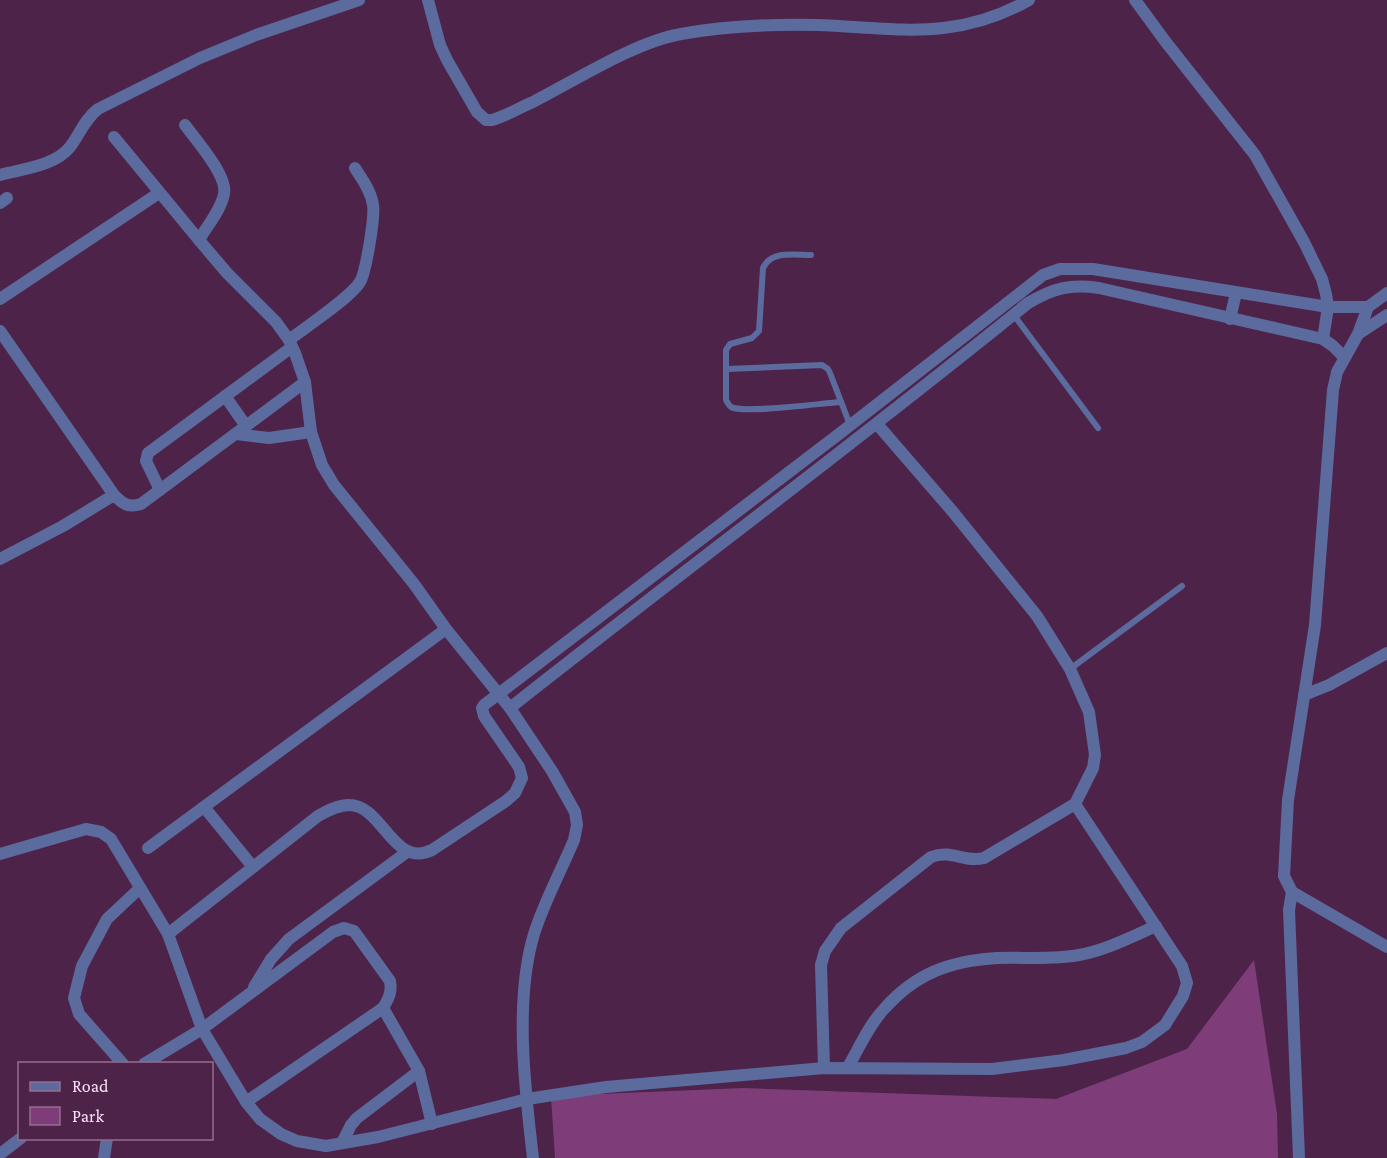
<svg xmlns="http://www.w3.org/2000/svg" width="1387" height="1158" font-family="'Crimson Pro',serif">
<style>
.green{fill:#7e3d78}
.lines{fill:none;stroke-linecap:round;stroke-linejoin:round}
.lane{stroke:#5b6b9e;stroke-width:6}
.street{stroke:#5b6b9e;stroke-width:12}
</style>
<rect width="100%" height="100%" fill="#4e234a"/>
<!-- green -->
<polygon class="green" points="1254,960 1277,1114 1278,1158 555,1158 551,1096 743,1088 1056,1099 1187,1049"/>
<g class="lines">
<!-- lane -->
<g class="lane">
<path d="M 811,255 C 795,255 771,250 763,268 L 759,331 L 752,338 L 730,344 L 726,350 L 726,400 C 728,403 728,405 731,407 C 744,414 823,403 841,402"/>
<polyline points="1013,314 1098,428"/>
<polyline points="727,369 822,365 828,369 830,373 850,425"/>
<polyline points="1070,669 1182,586"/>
</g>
<!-- street -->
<g class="street">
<path d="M 428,0 L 440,45 L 447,60 L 477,112 L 486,120 L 492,120 C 506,116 519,108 533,102 C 576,80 635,42 681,34 C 725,26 772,24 817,25 C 897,28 955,42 1029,0"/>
<polyline points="1135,0 1165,41 1255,155 1304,242 1322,279 1326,294 1328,307 1323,339"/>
<path d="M 185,125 C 196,140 228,176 224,194 C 221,210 207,226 199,240"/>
<path d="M 114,137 L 199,240 L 227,273 L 276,322 L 289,340 L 295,353 L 305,382 L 311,432 L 322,465 L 334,485 L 414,584 L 446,629 L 510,708 L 552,771 L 575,812 L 577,825 L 574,840 C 561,871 544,902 534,934 C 514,1000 525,1090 533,1158"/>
<path d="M 0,175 C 22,169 55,166 70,147 C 80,134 84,120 98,109 L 200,58 L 256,35 L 359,0"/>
<polyline points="0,203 7,198"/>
<polyline points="1387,293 1368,307 1358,334 1337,372 1333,390 1315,625 1288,800 1284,876 1292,892 1387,947"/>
<polyline points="0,299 159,193"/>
<polyline points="1230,319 1236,293"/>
<path d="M 0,331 L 114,495 C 123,504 128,508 141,504 L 305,382"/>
<polyline points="1358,334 1387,315"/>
<path d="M 289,340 C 306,327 350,298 360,282 C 366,272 375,217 373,205 C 371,191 362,179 355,168"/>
<polyline points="225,396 246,426"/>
<polyline points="236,434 269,438 311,432"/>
<polyline points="160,490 146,461 148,453 292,347"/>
<polyline points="0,559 63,526 114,495"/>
<polyline points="1304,695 1329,685 1387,653"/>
<path d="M 510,708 C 682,572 858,441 1028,303 C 1054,288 1069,284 1099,288 L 1323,339 L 1333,346 L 1344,357"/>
<polyline points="204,807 253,867"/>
<polyline points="148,848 446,629"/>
<polyline points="0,854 86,829 101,832 111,839 168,934"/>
<polyline points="1292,892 1289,910 1299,1158"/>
<polyline points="254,987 271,959 289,939 407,852"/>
<polyline points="383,1008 419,1071 432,1124"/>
<polyline points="123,1064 79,1014 74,998 82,966 107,919 140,888"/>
<path d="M 144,1064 L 202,1029 L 168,934 L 318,816 C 327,811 338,805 349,805 C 383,805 393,869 432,850 L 506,801 L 515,793 L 522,778 L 519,767 L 484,716 L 482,708 L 484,705 L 839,434 L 1043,275 L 1060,269 L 1093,269 L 1328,307 L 1368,307"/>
<path d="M 848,1067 C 859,1048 869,1025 884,1009 C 916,973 950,961 997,958 C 1024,957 1052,960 1079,955 C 1106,950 1131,937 1156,926"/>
<path d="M 824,1068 L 821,965 L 825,951 L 841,928 L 931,857 C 952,849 964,863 984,858 L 1075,804 L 1093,768 L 1095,755 L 1089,712 L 1070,669 L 1037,616 L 953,512 L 877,424"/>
<path d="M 246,1102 L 383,1008 C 389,998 392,992 390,981 L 354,931 L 344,928 L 333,932 L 202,1029 L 246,1102 L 260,1119 L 281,1134 L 297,1141 L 326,1146 L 378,1137 L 527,1099 L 606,1087 L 824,1068 L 992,1069 L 1064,1060 L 1126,1048 L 1142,1042 L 1165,1025 L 1183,996 L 1187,983 L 1182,966 L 1075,804"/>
<polyline points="342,1143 351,1125 357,1118 419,1071"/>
<polyline points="0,1154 21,1138"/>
<polyline points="104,1158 107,1138"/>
</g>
</g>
<!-- legend -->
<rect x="18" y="1062" width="195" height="78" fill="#4e234a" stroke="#936e8f" stroke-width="1.5"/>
<rect x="30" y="1082" width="30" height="9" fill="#5b6b9e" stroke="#936e8f" stroke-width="1.5"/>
<text x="72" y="1092" font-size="18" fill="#fadff6">Road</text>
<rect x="30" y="1107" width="30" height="18" fill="#7e3d78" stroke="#936e8f" stroke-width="1.5"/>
<text x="72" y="1122" font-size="18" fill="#fadff6">Park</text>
</svg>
